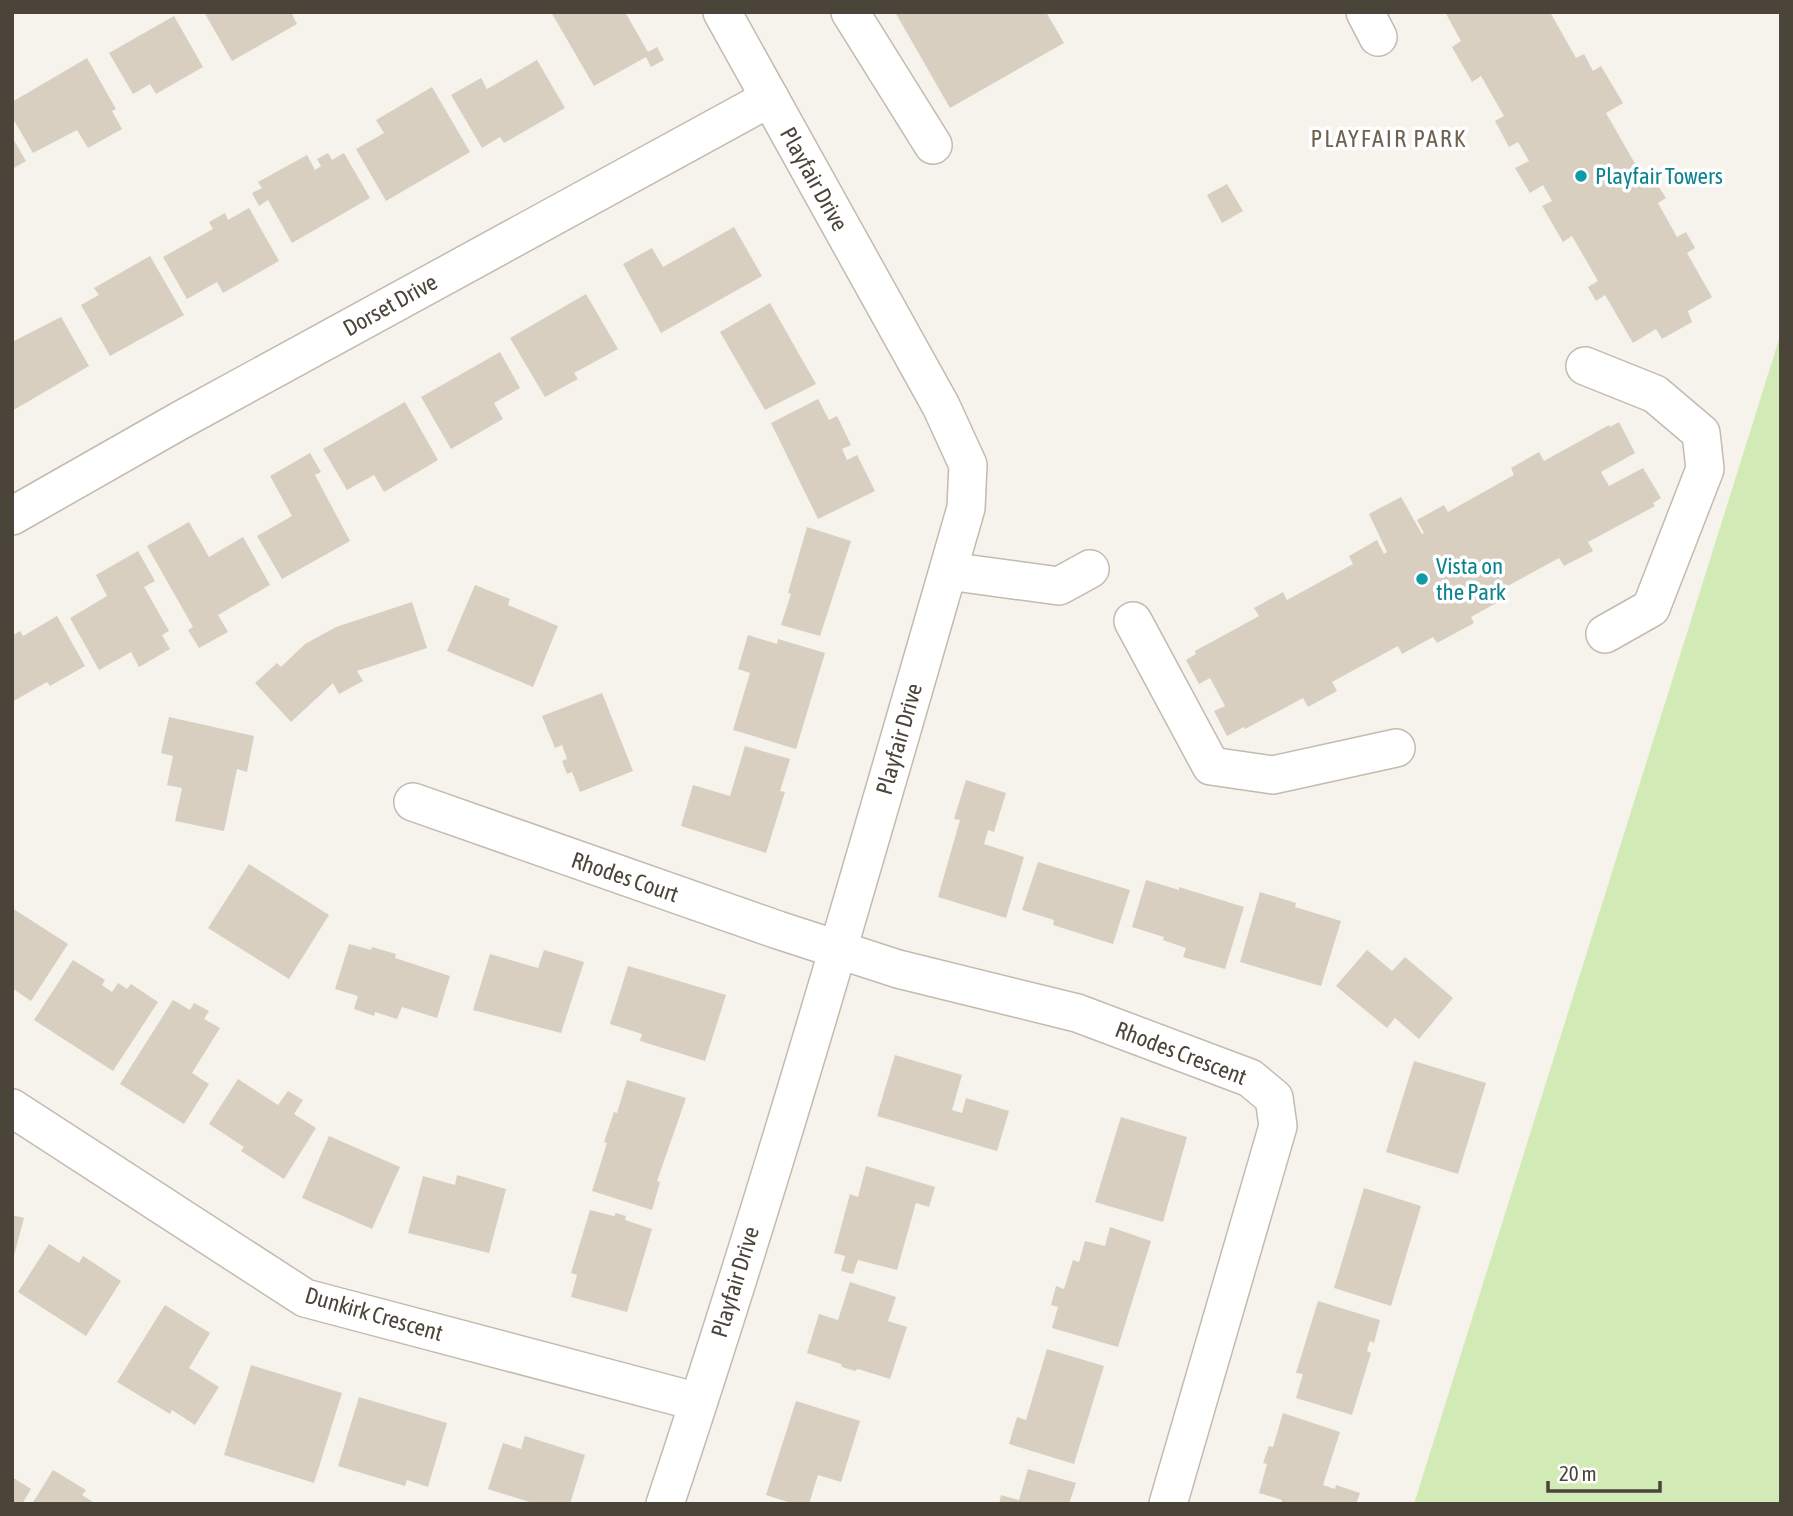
<svg xmlns="http://www.w3.org/2000/svg" width="1793" height="1516" font-family="'Asap Condensed',sans-serif">
<style>
.green{fill:#d2eab5}
.building{fill:#d8cfc1}
.lines{fill:none;stroke-linecap:round;stroke-linejoin:round}
.minor-casing{stroke:#c2bbae;stroke-width:40}
.minor{stroke:#fff;stroke-width:37}
.culture-dot{fill:#0f9aa8;stroke:#fff;stroke-width:2.5}
.labels{text-anchor:middle;dominant-baseline:central;stroke-width:7;stroke-linejoin:round;paint-order:stroke}
.culture-label{font-size:23px;fill:#0d838f;stroke:#fff;text-anchor:start}
.street-label{font-size:23px;fill:#4b4439;stroke:#fff}
.neighbourhood-label{font-size:24px;letter-spacing:2px;fill:#6e6250;stroke:#fff}
</style>
<rect width="100%" height="100%" fill="#f6f3ec"/>
<!-- green -->
<polygon class="green" points="1781,333 1781,1504 1414,1504"/>
<!-- building -->
<g class="building">
<polygon points="204,12 291,12 297,24 232,61"/>
<polygon points="551,12 625,12 648,52 657,47 664,60 651,67 646,57 594,86"/>
<polygon points="895,12 1046,12 1064,43 950,108"/>
<polygon points="1445,12 1550,12 1576,58 1584,54 1593,71 1601,66 1623,103 1606,113 1649,188 1657,184 1666,198 1658,203 1677,237 1686,232 1695,248 1687,253 1712,297 1688,311 1692,322 1662,339 1656,329 1633,343 1605,295 1596,301 1588,287 1598,281 1572,236 1563,242 1542,206 1552,201 1543,185 1530,193 1515,168 1529,161 1518,142 1509,147 1495,121 1504,116 1481,76 1472,82 1452,47 1461,41"/>
<polygon points="174,16 203,67 156,94 150,84 133,94 109,53"/>
<polygon points="87,58 116,109 112,111 122,129 88,148 77,130 33,153 12,117 12,102"/>
<polygon points="537,60 565,108 504,143 500,137 482,148 451,95 481,78 487,89"/>
<polygon points="432,87 470,152 386,201 356,149 384,133 376,120"/>
<polygon points="12,137 26,161 12,169"/>
<polygon points="328,153 332,160 344,153 370,198 292,243 268,200 259,206 252,193 262,188 258,182 307,155 315,170 321,166 317,159"/>
<polygon points="1227,184 1243,211 1222,223 1207,195"/>
<polygon points="249,208 279,261 223,293 217,282 187,299 163,257 213,229 209,222 225,213 228,220"/>
<polygon points="734,227 762,276 661,333 623,264 652,248 663,267"/>
<polygon points="150,256 184,315 110,356 81,305 99,295 94,288"/>
<polygon points="586,294 618,349 574,373 578,379 545,397 510,338"/>
<polygon points="770,303 816,384 765,410 720,332"/>
<polygon points="61,317 89,366 12,411 12,342"/>
<polygon points="500,352 520,388 494,403 503,419 451,449 421,397"/>
<polygon points="818,399 829,420 837,416 851,445 842,449 847,460 857,455 875,491 818,519 771,423"/>
<polygon points="405,402 438,460 384,492 374,475 347,490 323,449"/>
<polygon points="1619,422 1635,453 1601,472 1609,486 1643,468 1661,498 1653,503 1655,506 1588,542 1593,551 1564,566 1559,558 1493,594 1498,602 1471,617 1474,623 1437,643 1433,637 1402,654 1398,646 1332,682 1337,691 1308,707 1303,698 1245,729 1244,727 1227,736 1214,711 1225,706 1210,678 1199,684 1186,660 1196,654 1195,651 1259,616 1254,608 1283,592 1287,600 1353,564 1349,556 1377,540 1384,554 1387,552 1369,514 1401,497 1422,534 1424,533 1417,520 1444,505 1448,512 1514,475 1511,468 1539,452 1544,461 1609,425 1610,427"/>
<polygon points="310,453 321,472 315,475 350,541 282,579 257,536 292,516 270,476"/>
<polygon points="189,522 209,557 243,537 270,585 218,615 228,632 199,648 188,630 193,627 147,546"/>
<polygon points="807,527 851,541 820,636 781,625 791,594 788,593"/>
<polygon points="138,551 155,581 144,587 169,631 162,635 170,649 139,667 131,652 99,670 70,618 107,596 96,575"/>
<polygon points="475,585 510,599 508,605 558,626 533,687 447,651"/>
<polygon points="412,602 427,648 357,671 363,681 339,694 333,683 291,722 255,683 277,663 281,667 305,644 336,627"/>
<polygon points="57,616 85,666 50,686 47,682 12,702 12,636 20,631 23,636"/>
<polygon points="748,635 777,644 778,639 825,653 796,749 733,730 750,673 738,669"/>
<polygon points="602,693 633,771 580,792 572,772 567,774 562,761 567,759 562,745 555,748 542,716"/>
<polygon points="169,717 254,736 247,772 237,769 224,831 175,821 182,788 167,785 173,756 161,753"/>
<polygon points="745,746 790,759 780,791 785,792 766,853 681,826 693,785 730,796"/>
<polygon points="966,780 1006,793 994,832 988,830 984,844 1024,857 1006,918 938,897 960,820 954,819"/>
<polygon points="1038,862 1130,890 1113,944 1053,925 1054,920 1022,910"/>
<polygon points="249,864 329,915 289,979 208,928"/>
<polygon points="1146,880 1179,890 1179,887 1244,907 1225,969 1183,957 1186,948 1163,940 1164,937 1132,927"/>
<polygon points="1260,892 1296,903 1295,907 1341,921 1321,986 1240,962"/>
<polygon points="12,908 68,944 31,1001 12,988"/>
<polygon points="349,944 371,950 372,947 396,954 395,958 450,976 437,1018 402,1007 397,1019 375,1012 374,1016 354,1009 358,996 335,989"/>
<polygon points="544,950 584,962 561,1033 473,1010 490,954 538,968"/>
<polygon points="1367,950 1392,971 1405,957 1453,998 1419,1039 1395,1018 1387,1028 1336,986"/>
<polygon points="73,960 105,980 102,985 112,992 118,983 127,989 131,984 158,1002 113,1071 34,1020"/>
<polygon points="628,966 726,995 705,1061 640,1041 642,1034 610,1024"/>
<polygon points="173,1000 190,1010 194,1003 209,1011 204,1019 220,1028 192,1073 209,1084 184,1124 120,1084"/>
<polygon points="895,1055 962,1075 952,1110 962,1113 966,1098 1009,1111 997,1151 877,1116"/>
<polygon points="1414,1061 1486,1083 1458,1174 1386,1152"/>
<polygon points="238,1079 278,1105 288,1091 303,1100 294,1114 316,1128 284,1179 241,1151 244,1147 209,1124"/>
<polygon points="627,1080 686,1098 657,1181 660,1182 652,1210 592,1191 607,1143 604,1142 614,1112 617,1113"/>
<polygon points="1121,1117 1187,1137 1163,1222 1095,1202"/>
<polygon points="329,1136 400,1167 372,1229 302,1198"/>
<polygon points="866,1166 935,1187 929,1207 916,1203 897,1270 858,1260 853,1274 841,1271 845,1256 834,1253 850,1194 858,1197"/>
<polygon points="457,1175 506,1189 489,1253 408,1233 423,1176 455,1185"/>
<polygon points="1364,1188 1421,1206 1391,1306 1334,1288"/>
<polygon points="590,1210 614,1216 616,1213 626,1216 625,1220 652,1229 627,1312 571,1297 577,1275 571,1273"/>
<polygon points="12,1215 24,1218 13,1259 12,1259"/>
<polygon points="1110,1227 1151,1241 1118,1347 1052,1328 1058,1307 1051,1305 1056,1286 1064,1289 1073,1260 1079,1262 1085,1241 1105,1246"/>
<polygon points="49,1244 79,1263 83,1256 121,1281 86,1336 18,1292"/>
<polygon points="850,1282 896,1297 888,1321 907,1327 890,1379 858,1369 855,1371 842,1367 841,1364 807,1353 819,1314 838,1320"/>
<polygon points="1318,1301 1380,1320 1374,1343 1370,1341 1367,1351 1371,1353 1352,1415 1296,1398 1303,1374 1296,1373"/>
<polygon points="165,1305 210,1333 189,1368 219,1387 195,1425 172,1410 170,1414 117,1382"/>
<polygon points="1047,1349 1104,1366 1074,1464 1009,1444 1017,1417 1026,1420"/>
<polygon points="251,1365 342,1393 314,1483 224,1455"/>
<polygon points="359,1397 447,1423 428,1487 407,1480 405,1486 338,1466"/>
<polygon points="796,1401 860,1421 841,1482 818,1475 809,1504 794,1504 766,1495"/>
<polygon points="1283,1413 1340,1432 1323,1485 1335,1489 1336,1485 1360,1493 1356,1504 1281,1504 1282,1500 1259,1493 1267,1464 1263,1463 1269,1446 1273,1447"/>
<polygon points="525,1436 585,1455 570,1504 536,1504 488,1489 503,1443 521,1449"/>
<polygon points="1028,1469 1076,1483 1069,1504 999,1504 1001,1495 1019,1500"/>
<polygon points="53,1470 86,1490 82,1495 96,1504 32,1504"/>
<polygon points="12,1477 31,1489 22,1504 12,1504"/>
</g>
<g class="lines">
<!-- minor casing -->
<g class="minor-casing">
<g id="minor">
<polyline points="850,12 933,145"/>
<polyline points="1365,12 1378,37"/>
<polyline points="1585,366 1655,394 1701,433 1705,469 1651,608 1605,634"/>
<polyline points="12,516 179,421 770,98"/>
<polyline points="948,571 1059,586 1090,569"/>
<polyline points="1133,621 1211,766 1273,775 1396,748"/>
<polyline points="413,802 778,930 898,969 1077,1013 1250,1078 1274,1098 1278,1126 1168,1504"/>
<polyline points="12,1108 305,1298 698,1402"/>
<path d="M 665,1504 C 775,1175 870,841 966,508 L 968,465 L 941,406 L 722,12"/>
</g>
</g>
<!-- minor -->
<use href="#minor" class="minor"/>
</g>
<!-- markers -->
<g class="culture-dot">
<circle cx="1581" cy="176" r="7"/>
<circle cx="1422" cy="579" r="7"/>
</g>
<g class="labels">
<!-- culture labels -->
<g class="culture-label">
<text x="1595" y="176">Playfair Towers</text>
<text x="1436" y="566">Vista on<tspan x="1436" dy="26">the Park</tspan></text>
</g>
<!-- street labels -->
<g class="street-label">
<text transform="translate(814 179) rotate(61)">Playfair Drive</text>
<text transform="translate(390 305) rotate(-29)">Dorset Drive</text>
<text transform="translate(899 739) rotate(-74)">Playfair Drive</text>
<text transform="translate(625 877) rotate(19)">Rhodes Court</text>
<text transform="translate(1181 1053) rotate(21)">Rhodes Crescent</text>
<text transform="translate(735 1282) rotate(-73)">Playfair Drive</text>
<text transform="translate(374 1314) rotate(16)">Dunkirk Crescent</text>
</g>
<!-- neighbourhood labels -->
<g class="neighbourhood-label">
<text x="1389" y="138">PLAYFAIR PARK</text>
</g>
</g>
<!-- border -->
<rect width="1793" height="1516" fill="none" stroke="#4b4439" stroke-width="28"/>
<!-- scale -->
<path d="M1548 1481v10h112v-10" fill="none" stroke="#4b4439" stroke-width="3.5"/>
<text x="1559" y="1481" font-size="21" fill="#4b4439" stroke="#ffffff" stroke-width="5" paint-order="stroke">20 m</text>
</svg>
